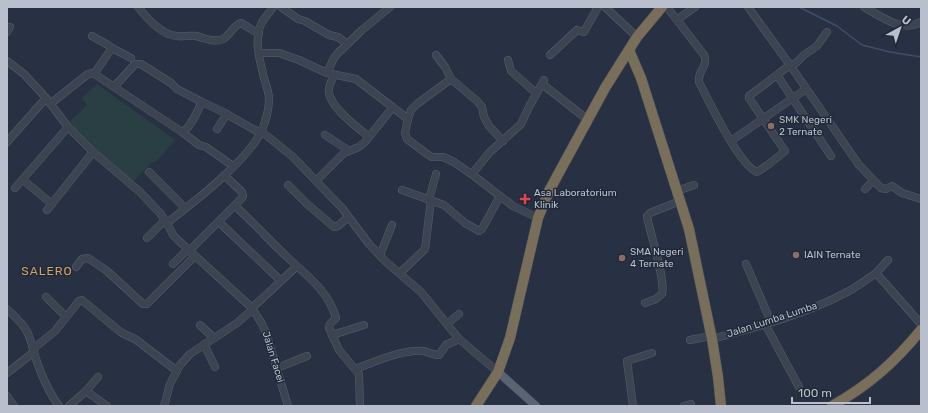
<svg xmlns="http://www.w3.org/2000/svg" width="928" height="413" font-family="Rubik,sans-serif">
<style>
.green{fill:#293f44}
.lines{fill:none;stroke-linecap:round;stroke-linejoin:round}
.stream{stroke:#3e4e6b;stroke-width:1.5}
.minor-casing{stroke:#575f6d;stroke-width:8}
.major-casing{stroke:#454d5c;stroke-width:9}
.highway-casing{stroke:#434c5a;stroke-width:11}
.minor{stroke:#3c4452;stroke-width:7}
.major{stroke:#5a6372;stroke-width:8}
.highway{stroke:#786e59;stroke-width:10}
.education-dot{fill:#8d6e63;stroke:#202938;stroke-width:1.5}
.health-dot{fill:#e0444e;stroke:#202938;stroke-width:1.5}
.labels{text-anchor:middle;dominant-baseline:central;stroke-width:3;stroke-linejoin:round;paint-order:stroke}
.poi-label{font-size:10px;fill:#b9bfcc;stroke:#202938;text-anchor:start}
.street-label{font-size:10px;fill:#b9bfcc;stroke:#202938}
.quarter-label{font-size:12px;letter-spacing:1px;fill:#d5a06b;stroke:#202938}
</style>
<rect width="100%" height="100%" fill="#273143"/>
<!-- green -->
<polygon class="green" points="97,84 175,140 156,162 151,163 131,184 85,142 69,122 87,105 82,98"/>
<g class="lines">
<!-- stream -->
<polyline class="stream" points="799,7 837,26 862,45 890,52 921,57"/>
<!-- minor casing -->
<g class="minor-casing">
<g id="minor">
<path d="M 138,7 C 147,18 161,35 177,36 C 183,37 189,35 196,36 C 204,38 215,43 223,39 C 230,35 233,26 241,23 L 259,34"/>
<polyline points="281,7 298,19 305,21 329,35 338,37 347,44"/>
<polyline points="605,7 637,37"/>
<path d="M 667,7 L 704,55 C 709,66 697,71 699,82 C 709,101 739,165 757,172 L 769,164 L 785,151 L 749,98 L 749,96 L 790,65 L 796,63 L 804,55 L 817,46 L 827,32"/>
<polyline points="748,7 790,65 859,165 881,188 886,189 892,186 902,193 921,199"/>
<path d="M 864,7 C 880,16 902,33 921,22"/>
<polyline points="678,19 695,7"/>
<polyline points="7,32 10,27"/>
<polyline points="92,36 108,45 112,48 94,74"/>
<polyline points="112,48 131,58"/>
<polyline points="259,53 279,53 299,60 327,73 356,79 408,119"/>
<polyline points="436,55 445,67 451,79"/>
<polyline points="550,55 577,30 584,32 598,7"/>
<polyline points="508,60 511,71 536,93"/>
<polyline points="7,61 24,74 46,98"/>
<polyline points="327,73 334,58 338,53 362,30 390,7"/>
<path d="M 334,75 C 332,80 327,88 329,93 C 331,108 358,128 369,137"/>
<polyline points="777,75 831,156"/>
<polyline points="542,84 588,120"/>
<path d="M 114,87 L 182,132 C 191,128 197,111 202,102"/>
<polyline points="50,104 88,74 93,73 114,87 135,64 141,64 171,83 177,89 202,102 223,112 260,133"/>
<polyline points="217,129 227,114"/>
<polyline points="261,131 293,157 342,208 369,244 386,262 421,292 459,339 498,372"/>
<polyline points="182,132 199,145 206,147 233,166"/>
<polyline points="325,135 348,150"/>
<polyline points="503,141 489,126 484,117 482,107 477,101 451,79 417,104 411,110 408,119 405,133 407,139 427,154 432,157 443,157 454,162 474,176 513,206 538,218"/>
<polyline points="731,141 806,89"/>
<polyline points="7,142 46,98 68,127 93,152 140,192 160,213 167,223 173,235 179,241 252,308 262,324 266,333 288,406"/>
<polyline points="149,172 185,208"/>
<polyline points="472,174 489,153 521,124 529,107 544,80"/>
<polyline points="23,180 52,204"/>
<polyline points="316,181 344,153 359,147 365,142 393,107"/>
<polyline points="288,185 307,204 334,227 338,226 348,217"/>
<polyline points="15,188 68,127"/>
<polyline points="865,189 873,181"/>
<polyline points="402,190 444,205 465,223 479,231 482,229 500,196"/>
<polyline points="677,191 694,185"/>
<polyline points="429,199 436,174"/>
<path d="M 235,206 C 252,221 267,238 284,254 C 304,274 328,289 336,318 L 330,324 L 329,328 L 339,350 L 359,374 L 360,406"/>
<polyline points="47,210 93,152"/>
<polyline points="219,222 281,281"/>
<path d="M 167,223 C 194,202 246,162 261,132 C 265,123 269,109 269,99 C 269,92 266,85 264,78 C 260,61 253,39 262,22 C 265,17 270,12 273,7"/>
<polyline points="147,238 165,220"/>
<polyline points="190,250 242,198 243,196 242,192 224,175"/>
<polyline points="380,255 392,225"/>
<polyline points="173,264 188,249"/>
<polyline points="746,264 771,322"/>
<polyline points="76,267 82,259 88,258 107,271 143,304 147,304 195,256"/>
<polyline points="400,273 425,249 431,200"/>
<polyline points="876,273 888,260"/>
<polyline points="46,297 66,317"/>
<path d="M 645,303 L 656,299 L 662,294 C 666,280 650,234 647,216 L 650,213 L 680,201"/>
<polyline points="252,308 297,266"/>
<path d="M 7,309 C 14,316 23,323 27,332 C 31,339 32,346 34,353 C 40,372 47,390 59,406"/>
<polyline points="447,324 459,314"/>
<polyline points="765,324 799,387"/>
<polyline points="200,325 214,338"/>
<polyline points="332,335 364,325"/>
<path d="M 712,339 C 757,327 804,315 845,293 C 856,288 866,280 876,273 L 921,324"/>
<polyline points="690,340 711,336"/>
<polyline points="204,344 215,367"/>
<polyline points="33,349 55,331 79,301 82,300 112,325 122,333 135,339 177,371"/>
<polyline points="277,368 307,356"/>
<path d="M 355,369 C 375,362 403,349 423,351 C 429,352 433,355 439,355 L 446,345 L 459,339"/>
<polyline points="7,373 34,352"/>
<polyline points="86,391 98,377"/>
<polyline points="7,396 14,406"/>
<polyline points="69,406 86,391 107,406"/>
<polyline points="164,406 170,384 180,365 190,354 237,323 252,310"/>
<polyline points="633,406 627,361 652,353"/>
<polyline points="684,406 691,404"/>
</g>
</g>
<!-- major casing -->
<g class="major-casing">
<polyline id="major" points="498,372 536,406"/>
</g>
<!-- highway casing -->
<g class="highway-casing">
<g id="highway">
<polyline points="629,50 641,78 689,229 712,339 718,377 721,406"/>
<polyline points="476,406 498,372 510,338 538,218 549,191 605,88 637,37 662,7"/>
<path d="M 832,406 C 869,385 894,363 921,330"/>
</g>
</g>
<!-- minor -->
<use href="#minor" class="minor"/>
<!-- major -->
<use href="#major" class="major"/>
<!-- highway -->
<use href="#highway" class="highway"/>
</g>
<!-- markers -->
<g class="education-dot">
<circle cx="771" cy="126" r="4"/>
<circle cx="796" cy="255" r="4"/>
<circle cx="622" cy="258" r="4"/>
</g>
<path class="health-dot" d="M523 193h4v4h4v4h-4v4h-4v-4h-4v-4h4z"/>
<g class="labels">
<!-- poi labels -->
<g class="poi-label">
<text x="779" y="120">SMK Negeri<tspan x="779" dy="12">2 Ternate</tspan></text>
<text x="534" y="193">Asa Laboratorium<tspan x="534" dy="12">Klinik</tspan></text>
<text x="630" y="252">SMA Negeri<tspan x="630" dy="12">4 Ternate</tspan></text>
<text x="804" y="255">IAIN Ternate</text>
</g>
<!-- street labels -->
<g class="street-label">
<text transform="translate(772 320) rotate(-18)">Jalan Lumba Lumba</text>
<text transform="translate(273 357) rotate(73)">Jalan Facei</text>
</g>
<!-- quarter labels -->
<g class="quarter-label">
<text x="47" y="271">SALERO</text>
</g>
</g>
<!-- border -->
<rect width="928" height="413" fill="none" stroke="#b9bfcc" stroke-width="16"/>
<!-- north arrow -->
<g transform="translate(900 28) rotate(40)" stroke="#202938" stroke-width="3" paint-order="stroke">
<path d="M0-3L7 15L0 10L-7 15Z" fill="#b9bfcc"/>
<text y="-6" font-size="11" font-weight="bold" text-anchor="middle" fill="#b9bfcc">U</text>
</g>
<!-- scale -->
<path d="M792 397v6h78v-6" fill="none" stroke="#b9bfcc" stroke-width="2"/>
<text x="798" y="397" font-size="12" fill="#b9bfcc" stroke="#202938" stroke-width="3" paint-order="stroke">100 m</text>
</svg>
